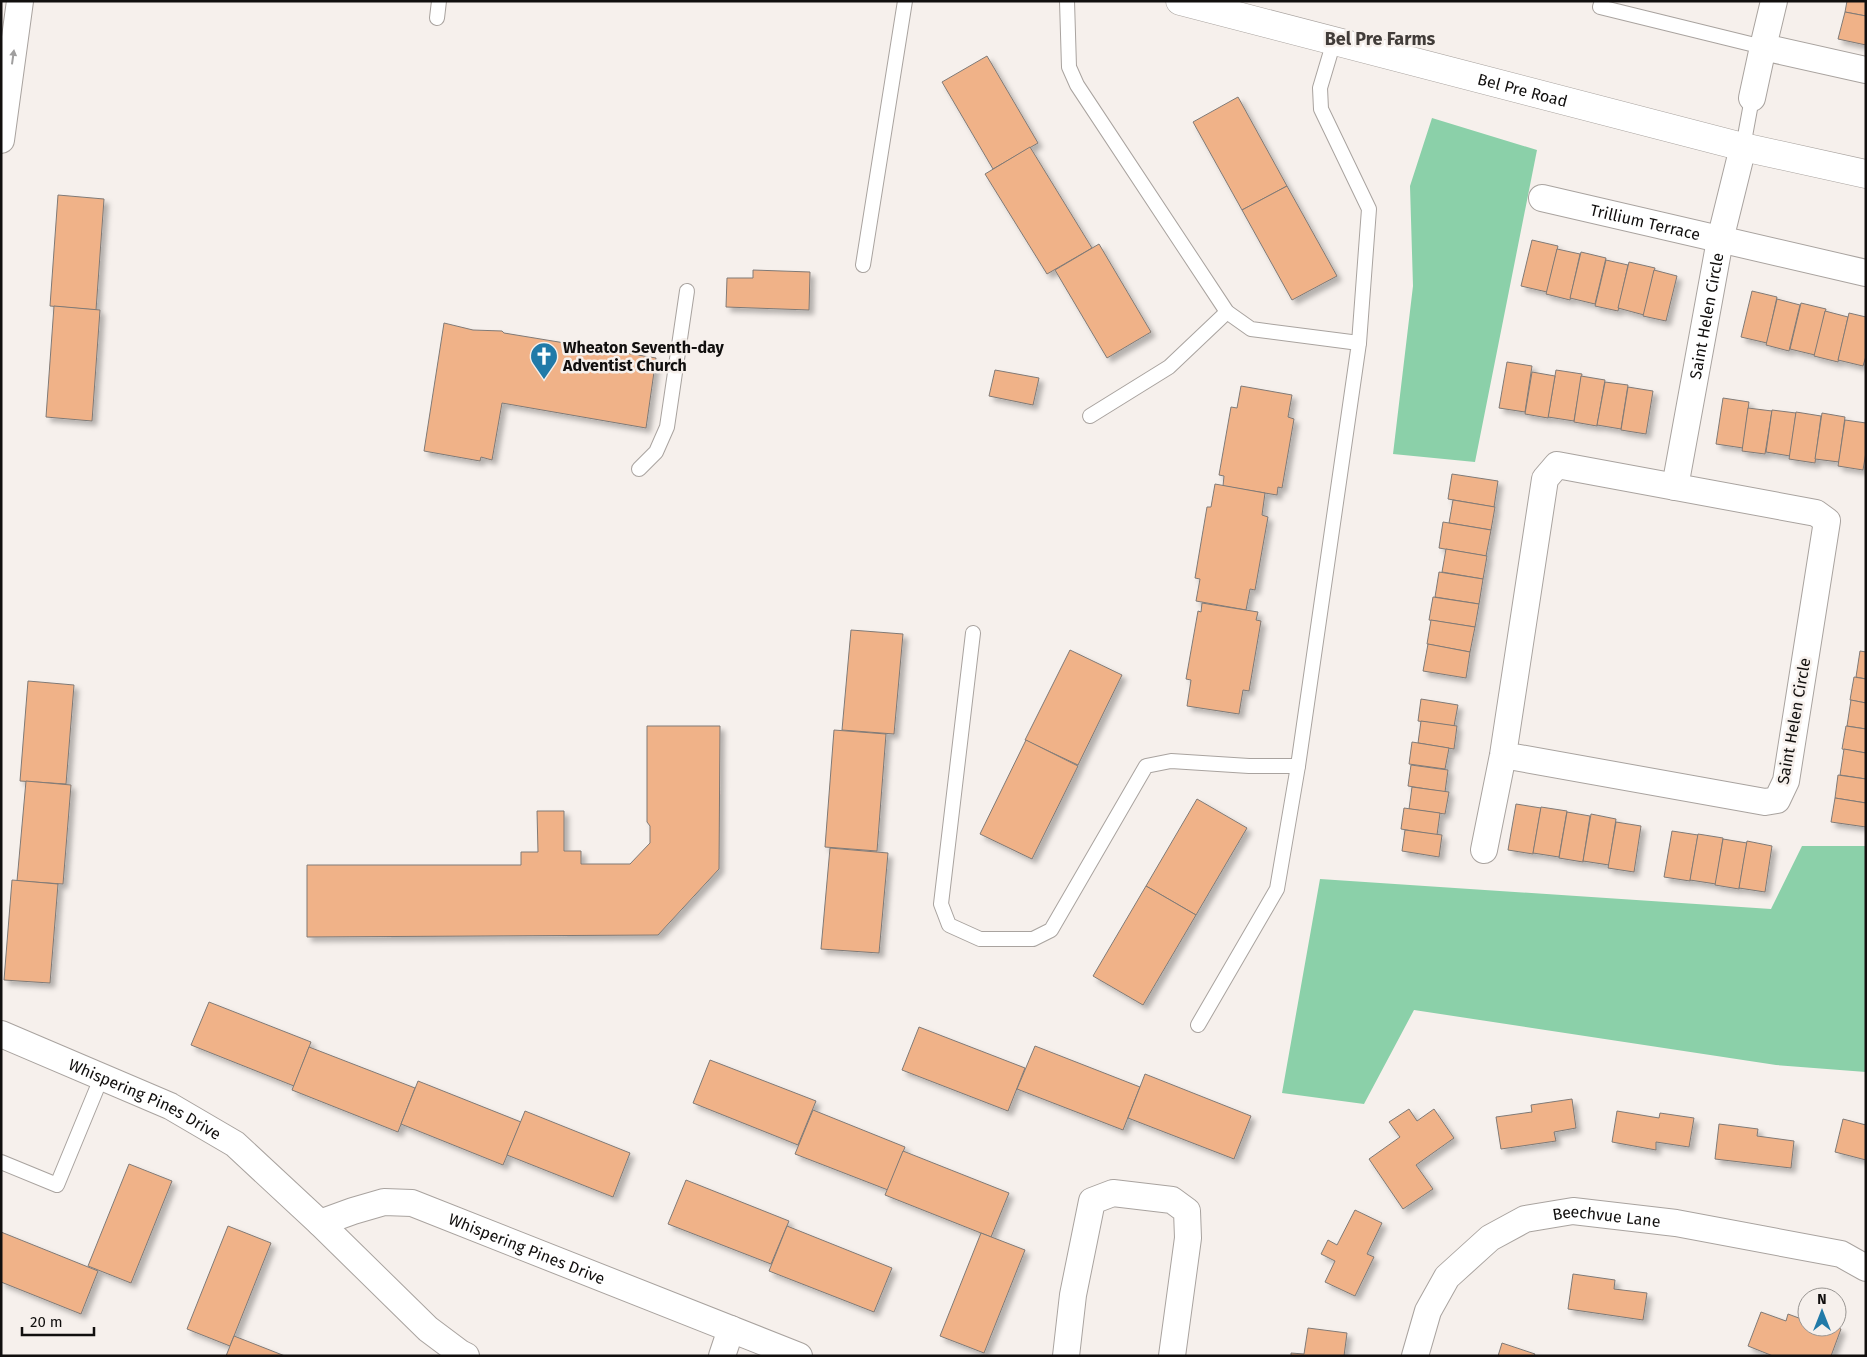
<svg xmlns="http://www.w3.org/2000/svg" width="1867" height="1357" font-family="'Fira Sans',sans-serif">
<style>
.green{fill:#8bd0a9}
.building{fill:#f0b288;stroke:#807a76;filter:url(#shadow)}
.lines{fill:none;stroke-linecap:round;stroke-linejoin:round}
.service-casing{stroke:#a9a39f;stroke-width:16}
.minor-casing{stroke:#a9a39f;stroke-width:28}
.secondary-casing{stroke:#a9a39f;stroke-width:29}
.service{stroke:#fff;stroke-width:14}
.minor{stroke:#fff;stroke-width:26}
.secondary{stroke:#fff;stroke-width:28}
.oneway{fill:#a09f9f}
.labels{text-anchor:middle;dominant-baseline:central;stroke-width:5;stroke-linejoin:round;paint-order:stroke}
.street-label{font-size:16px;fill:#110f0e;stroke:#f6f0ec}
.poi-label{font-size:16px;font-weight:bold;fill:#110f0e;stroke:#f6f0ec;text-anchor:start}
.neighbourhood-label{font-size:18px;font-weight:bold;fill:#413c39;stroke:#f6f0ec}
</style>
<defs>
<filter id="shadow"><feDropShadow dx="4.5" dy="4.5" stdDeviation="2.5" flood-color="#0004"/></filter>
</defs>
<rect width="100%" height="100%" fill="#f6f0ec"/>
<!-- green -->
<g class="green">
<polygon points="1432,118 1537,150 1475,462 1393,454 1413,286 1410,186"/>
<polygon points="1802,846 1866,846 1866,1072 1776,1065 1414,1010 1364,1104 1282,1093 1320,879 1771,909"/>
</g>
<!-- building -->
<g class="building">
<polygon points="1847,1 1866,1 1866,16 1845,12"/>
<polygon points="1845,12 1866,16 1866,45 1838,39"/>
<polygon points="987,56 1038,143 993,169 942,82"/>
<polygon points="1238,97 1287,186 1242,210 1193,122"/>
<polygon points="1030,147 1092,248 1047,274 985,174"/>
<polygon points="1287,186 1337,276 1292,300 1242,210"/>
<polygon points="58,195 104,199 96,310 50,306"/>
<polygon points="1532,240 1558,246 1547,292 1521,286"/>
<polygon points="1099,244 1151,332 1107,358 1055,270"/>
<polygon points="1557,249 1580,254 1570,300 1546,294"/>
<polygon points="1581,252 1606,258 1595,304 1570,298"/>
<polygon points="1606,260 1628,265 1618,311 1595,306"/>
<polygon points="1629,262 1655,268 1644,315 1618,308"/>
<polygon points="753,270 810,272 809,310 726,307 727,278 753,278"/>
<polygon points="1654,270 1677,276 1666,321 1643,316"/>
<polygon points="1752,291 1777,297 1767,343 1741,337"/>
<polygon points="1777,299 1800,305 1789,351 1766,345"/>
<polygon points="1801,303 1826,309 1815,355 1790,349"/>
<polygon points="54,306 100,310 92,421 46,417"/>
<polygon points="1825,311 1848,317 1838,362 1814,356"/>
<polygon points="1849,313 1866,317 1866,356 1863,366 1838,360"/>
<polygon points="444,323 473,330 502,331 504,333 656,358 646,428 502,403 492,460 481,457 480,461 424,451"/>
<polygon points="1507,362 1532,366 1525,412 1499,408"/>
<polygon points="995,370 1039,378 1033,405 989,396"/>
<polygon points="1556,370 1582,374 1574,421 1548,417"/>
<polygon points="1532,372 1555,376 1548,418 1525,414"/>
<polygon points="1581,376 1605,380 1597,426 1574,422"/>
<polygon points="1605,382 1628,385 1621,429 1597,425"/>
<polygon points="1241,386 1292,395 1288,417 1294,419 1282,488 1278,487 1277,495 1223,486 1224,476 1219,475 1231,407 1237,408"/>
<polygon points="1628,387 1653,391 1646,434 1621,430"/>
<polygon points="1723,398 1749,402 1743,448 1716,444"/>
<polygon points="1748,408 1772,411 1765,454 1742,451"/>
<polygon points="1772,410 1796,413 1790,456 1766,452"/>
<polygon points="1796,412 1821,416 1815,463 1789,459"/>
<polygon points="1822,413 1845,417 1839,462 1815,459"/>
<polygon points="1845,420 1866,423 1866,452 1863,470 1838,466"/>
<polygon points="1452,474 1498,481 1494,507 1448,499"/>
<polygon points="1215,484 1265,493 1262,515 1268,517 1255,590 1250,589 1246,610 1196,601 1200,579 1195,578 1207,507 1211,507"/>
<polygon points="1453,500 1495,507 1491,530 1449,523"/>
<polygon points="1443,522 1491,530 1486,556 1439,548"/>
<polygon points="1446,549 1487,556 1483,579 1442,572"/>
<polygon points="1439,572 1483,579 1479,604 1435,597"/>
<polygon points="1433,597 1479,604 1475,627 1429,620"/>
<polygon points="1202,603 1258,612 1256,620 1261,621 1249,691 1243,690 1239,714 1187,706 1191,680 1186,679 1198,611 1201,612"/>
<polygon points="1431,620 1475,627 1470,652 1427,644"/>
<polygon points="851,630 903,634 894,734 842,730"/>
<polygon points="1428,644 1470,652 1466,678 1423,671"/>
<polygon points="1070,650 1122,675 1078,765 1025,740"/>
<polygon points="1860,651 1866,652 1866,679 1856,677"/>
<polygon points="1854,677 1866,679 1866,703 1850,700"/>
<polygon points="28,681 74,685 66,784 20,781"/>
<polygon points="1421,699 1458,705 1454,726 1418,721"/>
<polygon points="1851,700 1866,703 1866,729 1847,726"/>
<polygon points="1421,721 1457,726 1454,749 1418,743"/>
<polygon points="647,726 720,726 719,869 658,935 307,937 307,865 521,865 521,852 538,852 537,811 564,811 564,851 581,851 581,864 630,864 650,843 650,826 647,822"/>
<polygon points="1846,726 1866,729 1866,753 1842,749"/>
<polygon points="834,730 886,734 877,851 825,847"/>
<polygon points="1026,740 1078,766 1032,859 980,834"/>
<polygon points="1412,742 1449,748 1445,769 1409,764"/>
<polygon points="1844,749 1866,753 1866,779 1840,775"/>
<polygon points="1411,765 1448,770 1445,792 1408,786"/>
<polygon points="1838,775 1866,779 1866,803 1835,798"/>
<polygon points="26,781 71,785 63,884 17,881"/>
<polygon points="1412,787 1449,792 1445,814 1409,809"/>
<polygon points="1835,798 1866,803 1866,827 1831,822"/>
<polygon points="1197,799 1247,828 1196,915 1146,886"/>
<polygon points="1516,804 1541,808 1533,854 1508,850"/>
<polygon points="1541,807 1567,811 1559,857 1533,853"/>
<polygon points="1404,808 1440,813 1437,835 1401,829"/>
<polygon points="1567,812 1590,816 1583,862 1559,858"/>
<polygon points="1591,814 1616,819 1609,865 1583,861"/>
<polygon points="1616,822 1641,826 1634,872 1608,868"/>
<polygon points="1405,830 1442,835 1439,857 1402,851"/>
<polygon points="1672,831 1698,835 1690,881 1664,877"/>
<polygon points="1698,834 1723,838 1716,884 1690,880"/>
<polygon points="1723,839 1747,843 1739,889 1715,885"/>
<polygon points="1747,841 1772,846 1765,892 1739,888"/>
<polygon points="830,848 888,853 879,953 821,949"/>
<polygon points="12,880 58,884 50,983 4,980"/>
<polygon points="1146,886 1196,915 1143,1005 1093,976"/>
<polygon points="209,1002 311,1042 294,1086 191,1045"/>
<polygon points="919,1027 1025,1068 1008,1111 902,1070"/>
<polygon points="1035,1046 1140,1087 1123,1130 1017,1089"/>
<polygon points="309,1047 415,1088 398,1132 292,1090"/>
<polygon points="710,1060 816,1101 798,1145 693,1103"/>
<polygon points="1145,1074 1251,1116 1234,1159 1128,1118"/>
<polygon points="418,1081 521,1122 503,1165 401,1124"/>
<polygon points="1572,1099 1576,1128 1554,1132 1556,1141 1501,1149 1496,1117 1532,1112 1531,1105"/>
<polygon points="1409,1109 1417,1121 1434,1109 1454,1138 1416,1165 1433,1189 1403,1209 1369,1159 1400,1137 1389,1122"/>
<polygon points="813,1110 905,1147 888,1190 795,1154"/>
<polygon points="525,1111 630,1153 613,1197 507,1155"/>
<polygon points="1617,1111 1659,1118 1660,1113 1694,1118 1689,1147 1656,1142 1656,1150 1612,1142"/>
<polygon points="1843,1119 1866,1125 1866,1160 1835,1152"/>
<polygon points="1719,1124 1758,1129 1757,1136 1794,1141 1791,1168 1715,1159"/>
<polygon points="903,1151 1009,1193 991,1237 885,1195"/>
<polygon points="129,1164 172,1181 131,1283 88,1266"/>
<polygon points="686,1180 789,1221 771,1264 668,1224"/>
<polygon points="1355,1210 1382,1223 1367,1254 1374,1257 1355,1296 1325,1282 1335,1261 1321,1254 1328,1240 1337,1245"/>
<polygon points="228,1226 271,1243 230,1346 187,1329"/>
<polygon points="787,1226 892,1268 874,1312 769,1271"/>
<polygon points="1,1232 98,1271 81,1314 1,1282"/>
<polygon points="981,1233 1025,1250 984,1353 940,1336"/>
<polygon points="1573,1274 1615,1280 1614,1289 1647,1293 1643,1320 1568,1309"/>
<polygon points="1761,1312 1786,1321 1788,1314 1807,1321 1807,1327 1836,1327 1841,1329 1831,1356 1773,1356 1748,1346"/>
<polygon points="1308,1328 1347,1333 1344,1356 1291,1356 1291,1353 1304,1354"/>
<polygon points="234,1336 285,1356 226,1356"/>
<polygon points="1502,1343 1535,1354 1534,1356 1498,1356"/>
</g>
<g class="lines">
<!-- service casing -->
<g class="service-casing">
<g id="service">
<polyline points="1067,1 1069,67 1077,85 1227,312 1251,329 1359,343 1298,766 1277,889 1198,1025"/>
<polyline points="1602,1 1600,7 1763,47"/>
<polyline points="437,18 439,1"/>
<polyline points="1334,41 1320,88 1321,109 1369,209 1359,343"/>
<polyline points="1743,147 1752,98"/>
<polyline points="863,265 905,1"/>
<polyline points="1090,416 1169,367 1227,312"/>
<polyline points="639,469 656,452 667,427 687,291"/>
<polyline points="973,633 941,904 949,925 980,939 1033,939 1051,930 1146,766 1171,761 1249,766 1298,766"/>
<polyline points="1,1162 57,1185 102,1076"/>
</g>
</g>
<!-- minor casing -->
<g class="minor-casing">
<g id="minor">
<polyline points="1774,1 1763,47 1866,70"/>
<polyline points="1752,98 1763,47"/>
<polyline points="1,140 20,1"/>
<path id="s1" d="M 1542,198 L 1866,273"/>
<path id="s2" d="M 1675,487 L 1720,240 L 1743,147"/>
<polyline points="1484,850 1503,755 1545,479 1557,465 1816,513 1827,521 1786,781 1777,800 1765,802 1503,755"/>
<path id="s3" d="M 1,1034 L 170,1106 L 235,1144 L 320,1223 L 353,1211 L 384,1202 L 412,1203 L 799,1356"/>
<polyline points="320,1223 428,1329 460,1353 466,1356"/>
<polyline points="722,1356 731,1329"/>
<polyline points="1066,1356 1073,1295 1092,1201 1113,1193 1172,1200 1187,1211 1188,1238 1172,1356"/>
<path id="s4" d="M 1415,1356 L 1428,1311 L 1447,1277 L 1490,1238 L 1525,1219 L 1573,1211 L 1676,1223 L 1841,1254 L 1866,1268"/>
</g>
</g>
<!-- secondary casing -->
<g class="secondary-casing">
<g id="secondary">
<path id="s5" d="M 1180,1 L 1743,147 L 1866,174"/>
</g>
</g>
<!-- service -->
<use href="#service" class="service"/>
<!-- minor -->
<use href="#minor" class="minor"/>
<!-- secondary -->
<use href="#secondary" class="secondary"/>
</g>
<!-- one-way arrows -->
<defs><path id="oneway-solid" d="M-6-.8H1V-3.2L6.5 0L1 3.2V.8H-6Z" transform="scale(1.25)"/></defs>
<use class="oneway" href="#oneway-solid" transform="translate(13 57) rotate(-82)"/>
<!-- icons -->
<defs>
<g id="church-pin" transform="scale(1.4375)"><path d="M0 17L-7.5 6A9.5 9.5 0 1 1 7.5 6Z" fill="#217aa8" stroke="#f6f0ec"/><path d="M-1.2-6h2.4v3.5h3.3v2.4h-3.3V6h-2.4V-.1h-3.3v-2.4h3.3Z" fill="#fff"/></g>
</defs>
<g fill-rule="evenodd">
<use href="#church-pin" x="544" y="356"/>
</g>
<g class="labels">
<!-- street labels -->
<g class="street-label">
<text stroke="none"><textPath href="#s5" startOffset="354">Bel Pre Road</textPath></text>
<text stroke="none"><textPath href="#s1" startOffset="106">Trillium Terrace</textPath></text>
<text stroke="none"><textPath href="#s2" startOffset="174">Saint Helen Circle</textPath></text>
<text transform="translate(1794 721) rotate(-80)">Saint Helen Circle</text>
<text stroke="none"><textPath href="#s3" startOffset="158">Whispering Pines Drive</textPath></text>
<text stroke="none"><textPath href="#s4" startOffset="266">Beechvue Lane</textPath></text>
<text stroke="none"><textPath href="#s3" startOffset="594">Whispering Pines Drive</textPath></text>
</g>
<!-- poi labels -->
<g class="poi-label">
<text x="563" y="347">Wheaton Seventh-day<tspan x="563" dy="18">Adventist Church</tspan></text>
</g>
<!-- neighbourhood labels -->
<g class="neighbourhood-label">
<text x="1380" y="39">Bel Pre Farms</text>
</g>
</g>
<!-- border -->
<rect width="1867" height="1357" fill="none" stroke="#110f0e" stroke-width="5"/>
<!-- north arrow -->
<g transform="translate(1822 1312)"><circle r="24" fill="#f6f0ec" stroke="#9a9693"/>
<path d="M0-4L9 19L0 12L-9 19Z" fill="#217aa8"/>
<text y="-8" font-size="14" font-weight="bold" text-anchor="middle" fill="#110f0e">N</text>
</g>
<!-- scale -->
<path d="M22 1327v8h72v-8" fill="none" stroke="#110f0e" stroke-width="2.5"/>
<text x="30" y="1327" font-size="15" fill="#110f0e" stroke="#f6f0ec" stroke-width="4" paint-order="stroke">20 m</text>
</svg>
